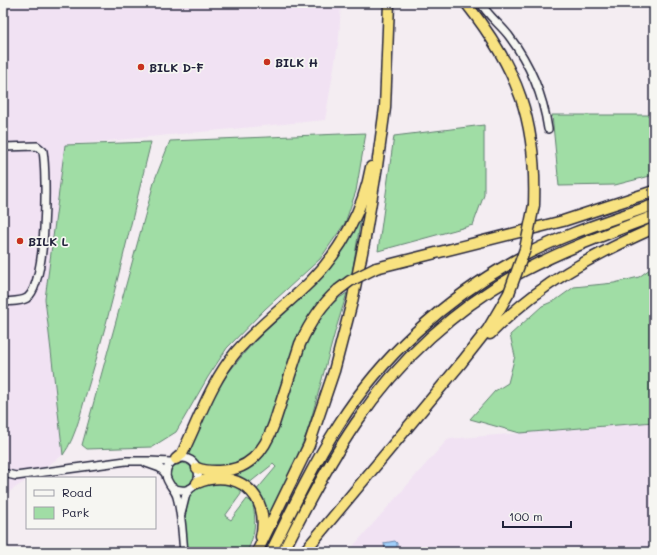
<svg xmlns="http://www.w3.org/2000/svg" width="657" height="555" font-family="Mali,sans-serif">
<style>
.built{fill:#f1e2f3}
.green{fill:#a0dda5;stroke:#618070}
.water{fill:#9fcefa;stroke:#6d89ae}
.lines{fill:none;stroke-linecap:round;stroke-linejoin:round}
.minor-casing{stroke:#22223b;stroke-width:10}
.highway-casing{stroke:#22223b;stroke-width:13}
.minor{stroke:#f6f6f2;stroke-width:7}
.highway{stroke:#f8e281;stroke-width:10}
.highway-bridge-casing{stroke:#22223b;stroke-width:13;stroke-linecap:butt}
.highway-bridge{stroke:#f8e281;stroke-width:10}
.poi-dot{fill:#c8321e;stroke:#f6f6f2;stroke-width:1.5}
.labels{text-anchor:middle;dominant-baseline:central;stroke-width:3.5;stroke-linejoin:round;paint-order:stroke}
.poi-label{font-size:12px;font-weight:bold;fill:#22223b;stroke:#f6f6f2;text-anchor:start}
</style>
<rect width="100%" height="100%" fill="#f4edf2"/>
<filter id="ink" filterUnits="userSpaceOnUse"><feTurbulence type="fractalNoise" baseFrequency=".025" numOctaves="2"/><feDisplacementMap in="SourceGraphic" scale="8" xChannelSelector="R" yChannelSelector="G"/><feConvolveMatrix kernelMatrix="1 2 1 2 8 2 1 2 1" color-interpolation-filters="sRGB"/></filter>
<g filter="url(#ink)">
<!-- built -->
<g class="built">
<polygon points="3,3 341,3 339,38 325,120 65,145 45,299 63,455 29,478 27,478 27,480 3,496"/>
<polygon points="654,422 654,552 348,552 448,439"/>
</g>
<!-- green -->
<g class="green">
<polygon points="552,115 654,115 654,175 615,185 559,186"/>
<polygon points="484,125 484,195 473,225 378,251 394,136"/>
<polygon points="366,133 356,191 345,223 320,259 265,309 227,348 208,377 176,432 152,447 87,449 82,445 155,179 170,141"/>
<path d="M 151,142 C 131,222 113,304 89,384 C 82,406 77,436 63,455 L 45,299 L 65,145 Z"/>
<polygon points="363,205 352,274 330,292 278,398 263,440 251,455 237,463 213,467 201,467 193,457 188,455 198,426 209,403 228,373 246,351 263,333 307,291"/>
<polygon points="654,266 654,422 520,433 470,419 495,391 508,383 515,356 510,335 542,306 556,300 574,287 614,283 639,277"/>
<path d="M 347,293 L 335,332 L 308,430 L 296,459 L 265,525 L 255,492 L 276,467 L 273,464 L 248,484 L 225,474 C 234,471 247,468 254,463 C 271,448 276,431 283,410 C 296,369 306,316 347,293 Z"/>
<circle cx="182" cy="475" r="12"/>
<path d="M 211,482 L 233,484 L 241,490 L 241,494 L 225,516 L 231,520 L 247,499 L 252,502 C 257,519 255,535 247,552 L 188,552 C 184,535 180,502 194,489 C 199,485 206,484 211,482 Z"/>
</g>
<!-- water -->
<polygon class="water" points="395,541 397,543 397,552 385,552 384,543"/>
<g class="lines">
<!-- minor casing -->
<g class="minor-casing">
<g id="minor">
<path d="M 481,3 C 487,15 501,25 509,36 C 530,64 543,95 548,129"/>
<path d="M 3,147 L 37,146 L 43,151 C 47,175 47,284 27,298 C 21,302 10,301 3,302"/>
<polyline points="146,463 160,468 166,474"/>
<polyline points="3,473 16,476 126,461 149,461 171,462"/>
<path d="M 172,487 C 177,490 181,491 186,490 C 208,485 198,452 178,459 C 171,461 166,467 166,475 C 167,484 175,489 177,497 C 182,515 182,534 184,552"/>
<polyline points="181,514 186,494 190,489"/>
</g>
</g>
<!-- highway casing -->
<g class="highway-casing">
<g id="highway">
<path d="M 466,3 C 518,69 537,121 534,205"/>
<polyline points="376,268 563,221 654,191"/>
<path d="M 490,334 C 539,284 591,256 654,228"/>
<path d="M 176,459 L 182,454 C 199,419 211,382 236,352 C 258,326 287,305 311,281 C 341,251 364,208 371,167"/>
<path d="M 197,468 C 203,471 209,471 216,471 C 248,472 264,452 274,424 L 300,344 C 309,324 321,305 338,290"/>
<path d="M 197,483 C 236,467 271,494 261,537"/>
<polyline points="257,552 309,445 334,371 352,302 365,238 377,166 385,108 389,3"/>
<path d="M 271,552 C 292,509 313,465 339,424 C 382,356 444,300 514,261 C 558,236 607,221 654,205"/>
<path d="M 283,552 C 305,508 328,464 356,423 C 398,361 456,307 523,271 C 565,249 609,233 654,216"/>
<polyline points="304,552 462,362 488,329 509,293"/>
</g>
</g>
<!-- minor -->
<use href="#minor" class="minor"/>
<!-- highway -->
<use href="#highway" class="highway"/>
<!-- highway-bridge casing -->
<g class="highway-bridge-casing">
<g id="highway-bridge">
<polyline points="338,290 350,281 376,268"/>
<polyline points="509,293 525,249 534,205"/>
</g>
</g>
<!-- highway-bridge -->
<use href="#highway-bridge" class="highway-bridge"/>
</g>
</g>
<!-- markers -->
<g class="poi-dot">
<circle cx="267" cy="62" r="4"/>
<circle cx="141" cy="67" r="4"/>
<circle cx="20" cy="241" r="4"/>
</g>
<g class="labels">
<!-- poi labels -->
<g class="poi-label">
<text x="275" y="62">BILK H</text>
<text x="149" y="67">BILK D-F</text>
<text x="28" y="241">BILK L</text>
</g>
</g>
<!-- margin -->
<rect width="657" height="555" fill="none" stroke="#f6f6f2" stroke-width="16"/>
<rect x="8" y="8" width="641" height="539" fill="none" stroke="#22223b" stroke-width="1.5" filter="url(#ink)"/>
<!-- legend -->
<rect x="26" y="477" width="130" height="52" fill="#f6f6f2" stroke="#a1a1a9"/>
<rect x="34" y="490" width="20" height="6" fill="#f6f6f2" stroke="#a1a1a9"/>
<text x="62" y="497" font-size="12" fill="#22223b">Road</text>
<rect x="34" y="507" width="20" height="12" fill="#a0dda5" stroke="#a1a1a9"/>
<text x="62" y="517" font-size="12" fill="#22223b">Park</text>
<!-- scale -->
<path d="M503 521v6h68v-6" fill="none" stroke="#22223b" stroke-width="2"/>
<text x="509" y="521" font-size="12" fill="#22223b" stroke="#f6f6f2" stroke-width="3" paint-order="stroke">100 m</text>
</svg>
